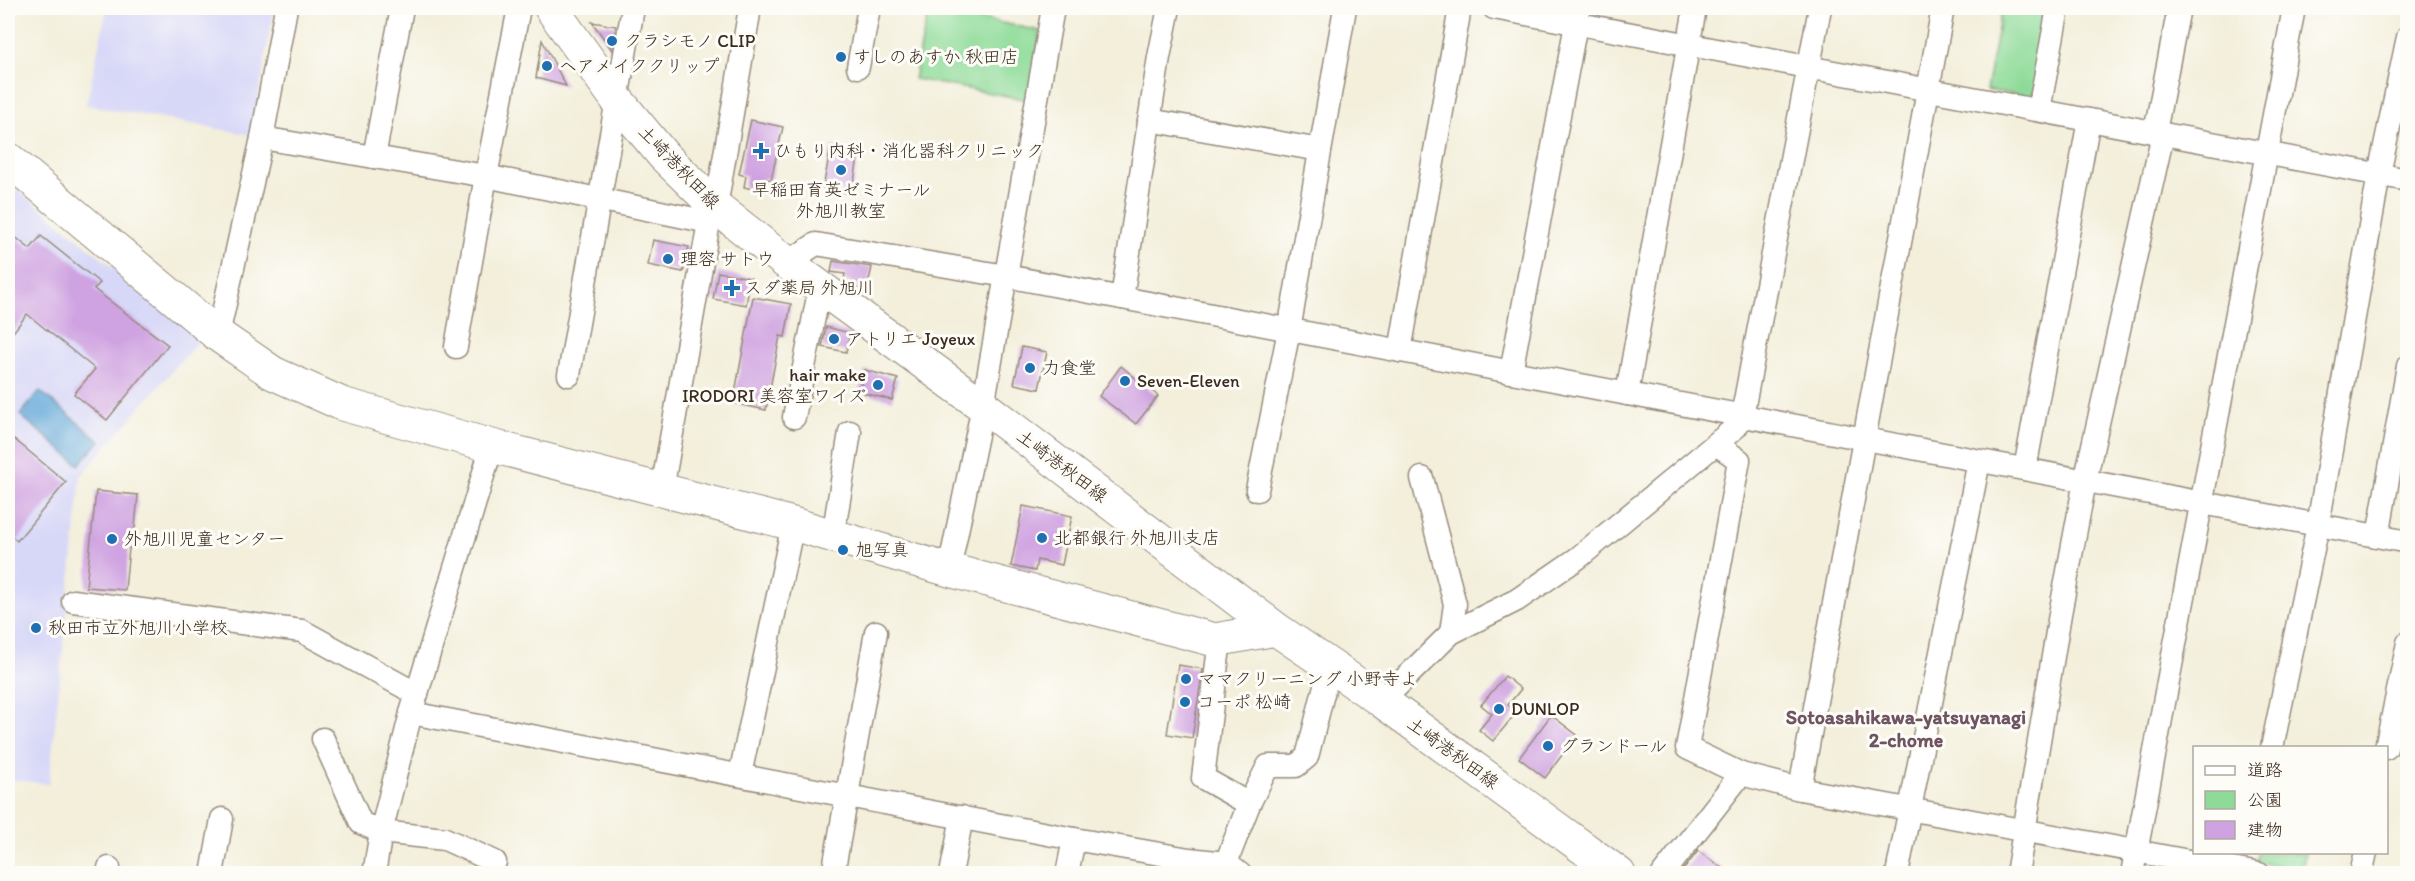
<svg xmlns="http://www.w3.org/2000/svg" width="2415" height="881" font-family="Itim,'Klee One',sans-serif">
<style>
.built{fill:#d7d7f8}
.green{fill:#8edb99;stroke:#64825c;stroke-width:1.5}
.water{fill:#64a8d9;stroke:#50697c;stroke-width:1.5}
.building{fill:#cfa2e1}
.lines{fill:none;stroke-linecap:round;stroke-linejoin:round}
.street-casing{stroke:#978c7c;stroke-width:25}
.secondary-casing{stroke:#978c7c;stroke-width:35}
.street{stroke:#fff;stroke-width:22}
.secondary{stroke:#fff;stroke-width:33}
.poi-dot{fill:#1f6fb2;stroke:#fdfcf7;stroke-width:2}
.labels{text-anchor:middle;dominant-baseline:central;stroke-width:6;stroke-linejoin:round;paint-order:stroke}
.poi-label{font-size:18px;fill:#3b2a1e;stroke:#fdfcf7;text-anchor:start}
.street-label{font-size:18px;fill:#3b2a1e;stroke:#fdfcf7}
.neighbourhood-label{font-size:20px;font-weight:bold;fill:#6f5462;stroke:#fdfcf7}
</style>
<rect width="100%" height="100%" fill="#fdfcf7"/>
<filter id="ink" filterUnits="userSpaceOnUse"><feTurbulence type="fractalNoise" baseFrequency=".0167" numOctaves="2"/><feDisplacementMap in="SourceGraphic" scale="12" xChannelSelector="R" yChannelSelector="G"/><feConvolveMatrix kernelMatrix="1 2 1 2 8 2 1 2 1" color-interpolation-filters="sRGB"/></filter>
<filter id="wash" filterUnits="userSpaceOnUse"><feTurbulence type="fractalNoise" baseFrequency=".008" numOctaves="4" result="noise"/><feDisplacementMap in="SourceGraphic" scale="24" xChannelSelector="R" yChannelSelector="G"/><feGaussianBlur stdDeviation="1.35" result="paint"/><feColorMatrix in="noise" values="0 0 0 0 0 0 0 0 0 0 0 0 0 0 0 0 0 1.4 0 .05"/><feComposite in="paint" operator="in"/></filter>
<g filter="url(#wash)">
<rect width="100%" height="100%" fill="#f3efdb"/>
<!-- built -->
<g class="built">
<polygon points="107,8 274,8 252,135 86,105"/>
<polygon points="13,186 201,338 81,476 49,784 8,779 8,192"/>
</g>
<!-- green -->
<g class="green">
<polygon points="929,8 1041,31 1028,100 914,79"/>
<polygon points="2002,8 2049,8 2033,97 1986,90"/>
<polygon points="2258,853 2305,853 2302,871 2257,862"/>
</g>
<!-- water -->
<polygon class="water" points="40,391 100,441 79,465 20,415"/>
<g id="blocks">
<!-- building -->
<g class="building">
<polygon points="592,22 616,26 612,50"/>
<polygon points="542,40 566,86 536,78"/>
<polygon points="751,120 783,127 771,180 763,178 760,191 744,187 746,176 739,174"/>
<polygon points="831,146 859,151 852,194 823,188"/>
<polygon points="8,231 30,249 41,236 100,283 94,289 168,345 107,420 74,394 95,369 27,314 8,339"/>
<polygon points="653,240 689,247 683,272 648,265"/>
<polygon points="833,261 872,267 867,290 852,287 852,282 844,280 845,274 831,272"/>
<polygon points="718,272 751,278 746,305 713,299"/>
<polygon points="753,297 791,304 785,337 780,336 766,410 733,403"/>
<polygon points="826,327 850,333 846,352 822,347"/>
<polygon points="1022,347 1047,352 1039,389 1014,384"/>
<polygon points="1121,366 1158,396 1136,424 1099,396"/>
<polygon points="865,370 898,379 892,400 859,392"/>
<polygon points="8,434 66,482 17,541 8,533"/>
<polygon points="96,491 138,495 133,548 129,548 125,590 86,587"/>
<polygon points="1023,506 1072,516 1062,565 1037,560 1035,571 1011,566"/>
<polygon points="1178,665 1203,669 1192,738 1167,734"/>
<polygon points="1505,676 1521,689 1508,705 1517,712 1493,741 1479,730 1492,714 1481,705"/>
<polygon points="1551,715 1577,735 1545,778 1519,758"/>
<polygon points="1698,851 1729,873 1681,873"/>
</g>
</g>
</g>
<g filter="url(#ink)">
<use href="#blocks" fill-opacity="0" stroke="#978c7c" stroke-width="1.5"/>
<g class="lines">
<!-- street casing -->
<g class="street-casing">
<g id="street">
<polyline points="1494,8 2408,180"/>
<polyline points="1943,8 1800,789 2259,874"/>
<polyline points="858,67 869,8"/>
<polyline points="2039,110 2058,8"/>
<polyline points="1149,120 1320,150"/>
<polyline points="2155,132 2179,8"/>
<polyline points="262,138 486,176 709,222"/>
<polyline points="374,157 402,8"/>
<polyline points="787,263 816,244 1006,276 2408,542"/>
<polyline points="1122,298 1159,57 1169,8"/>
<polyline points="218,335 262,138 286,8"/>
<polyline points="456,347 486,176 519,8"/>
<polyline points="1400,351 1460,8"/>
<polyline points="1511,372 1579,8"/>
<polyline points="569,375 633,8"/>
<polyline points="1627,394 1695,8"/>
<polyline points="794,417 820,287"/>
<polyline points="1716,444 1739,460 1687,748 1741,774 1800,789"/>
<polyline points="2025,469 2089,120"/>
<polyline points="1422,478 1455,604 1451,633"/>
<polyline points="662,490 709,222 716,207 750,8"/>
<polyline points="1257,490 1289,330 1345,8"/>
<polyline points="833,536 850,432"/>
<polyline points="2378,536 2408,366"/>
<polyline points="949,570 983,406 1053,8"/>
<polyline points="73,601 302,631 417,694"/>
<polyline points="1220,639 1203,778 1249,804"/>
<polyline points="1382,701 1451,633 1517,600 1578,558 1736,427 1742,416 1820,8"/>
<polyline points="411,713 1074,839 1189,859 1226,863 1240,874"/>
<polyline points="323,739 361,823 381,832 445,839 495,862"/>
<polyline points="2272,748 2318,525 2379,174 2408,37"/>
<polyline points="2386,748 2408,643"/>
<polyline points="740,775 793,524"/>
<polyline points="1226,863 1249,804 1268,766 1296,766 1307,757 1330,666"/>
<polyline points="108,874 109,868"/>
<polyline points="212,874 222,819"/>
<polyline points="374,874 381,832 411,713 492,446"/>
<polyline points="833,874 876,632"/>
<polyline points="951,874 962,817"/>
<polyline points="1067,874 1074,839"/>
<polyline points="1663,874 1741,774"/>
<polyline points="1897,874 1979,461"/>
<polyline points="2017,874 2060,614 2085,481 2163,134"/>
<polyline points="2132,874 2294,8"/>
<polyline points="2361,874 2366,852"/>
</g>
</g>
<!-- secondary casing -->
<g class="secondary-casing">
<g id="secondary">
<polyline points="551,8 618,101 663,155 716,207 787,263 983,406 1276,629 1382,701 1619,874"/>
<polyline points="8,159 218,335 273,373 342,404 492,446 793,524 949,570 1215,640 1276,629"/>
</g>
</g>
<!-- street -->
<use href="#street" class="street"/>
<!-- secondary -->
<use href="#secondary" class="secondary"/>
</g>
</g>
<!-- markers -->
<g class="poi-dot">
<circle cx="612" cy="41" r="6"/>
<circle cx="841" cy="57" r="6"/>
<circle cx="547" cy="66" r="6"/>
<path d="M758 142h6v6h6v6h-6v6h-6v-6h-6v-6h6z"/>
<circle cx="841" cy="170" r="6"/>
<circle cx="668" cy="259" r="6"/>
<path d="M729 279h6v6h6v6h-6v6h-6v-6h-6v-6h6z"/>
<circle cx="834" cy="339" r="6"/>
<circle cx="1030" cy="368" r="6"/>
<circle cx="1125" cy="381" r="6"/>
<circle cx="878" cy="385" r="6"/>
<circle cx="1042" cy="538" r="6"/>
<circle cx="112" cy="539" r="6"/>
<circle cx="843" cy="550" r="6"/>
<circle cx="36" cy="628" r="6"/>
<circle cx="1186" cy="679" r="6"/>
<circle cx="1185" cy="702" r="6"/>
<circle cx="1499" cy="709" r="6"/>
<circle cx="1548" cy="746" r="6"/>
</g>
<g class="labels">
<!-- poi labels -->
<g class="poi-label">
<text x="624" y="41">クラシモノ CLIP</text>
<text x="853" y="57">すしのあすか 秋田店</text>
<text x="559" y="66">ヘアメイククリップ</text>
<text x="774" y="151">ひもり内科・消化器科クリニック</text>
<text x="841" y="190" text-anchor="middle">早稲田育英ゼミナール<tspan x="841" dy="21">外旭川教室</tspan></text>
<text x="680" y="259">理容 サトウ</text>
<text x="744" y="288">スダ薬局 外旭川</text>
<text x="846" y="339">アトリエ Joyeux</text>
<text x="1042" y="368">力食堂</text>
<text x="866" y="375" text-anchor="end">hair make<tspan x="866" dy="21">IRODORI 美容室ワイズ</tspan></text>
<text x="1137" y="381">Seven-Eleven</text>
<text x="1054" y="538">北都銀行 外旭川支店</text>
<text x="124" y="539">外旭川児童センター</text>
<text x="855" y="550">旭写真</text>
<text x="48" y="628">秋田市立外旭川小学校</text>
<text x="1198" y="679">ママクリーニング 小野寺よ</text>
<text x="1197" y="702">コーポ 松崎</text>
<text x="1511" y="709">DUNLOP</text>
<text x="1560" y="746">グランドール</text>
</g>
<!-- street labels -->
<g class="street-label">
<text transform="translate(679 167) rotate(46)">土崎港秋田線</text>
<text transform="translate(1062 466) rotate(37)">土崎港秋田線</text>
<text transform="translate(1453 753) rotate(36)">土崎港秋田線</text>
</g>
<!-- neighbourhood labels -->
<g class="neighbourhood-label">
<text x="1906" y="717">Sotoasahikawa-yatsuyanagi<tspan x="1906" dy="23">2-chome</tspan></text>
</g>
</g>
<!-- margin -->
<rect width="2415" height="881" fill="none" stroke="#fdfcf7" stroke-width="30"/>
<!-- legend -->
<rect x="2193" y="746" width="195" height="108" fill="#fdfcf7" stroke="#afa8a0" stroke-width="1.5"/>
<rect x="2205" y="766" width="30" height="9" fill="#ffffff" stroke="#afa8a0" stroke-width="1.5"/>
<text x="2247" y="776" font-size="18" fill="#3b2a1e">道路</text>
<rect x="2205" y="791" width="30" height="18" fill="#8edb99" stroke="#afa8a0" stroke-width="1.5"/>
<text x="2247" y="806" font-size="18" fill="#3b2a1e">公園</text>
<rect x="2205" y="821" width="30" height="18" fill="#cfa2e1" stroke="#afa8a0" stroke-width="1.5"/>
<text x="2247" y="836" font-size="18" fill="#3b2a1e">建物</text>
</svg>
